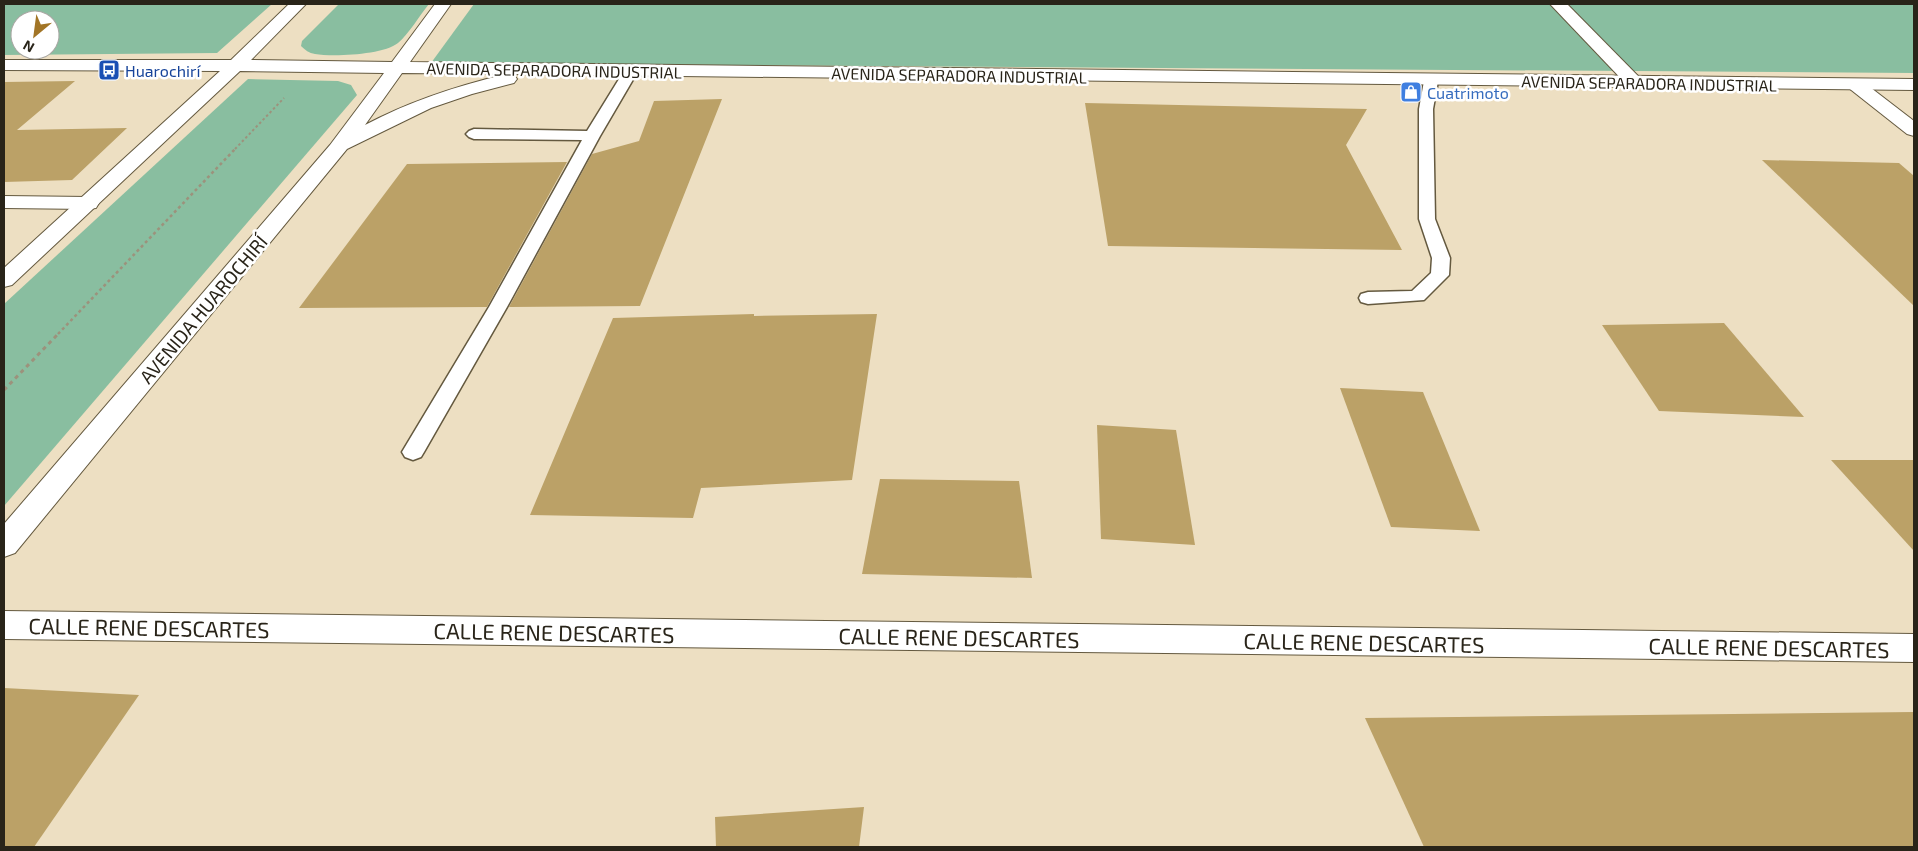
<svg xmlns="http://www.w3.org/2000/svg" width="1918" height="851" font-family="'Exo 2',sans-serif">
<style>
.green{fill:#89bea0;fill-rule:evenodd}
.building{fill:#bba167}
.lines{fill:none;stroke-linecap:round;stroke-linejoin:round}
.lane-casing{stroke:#64593f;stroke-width:3}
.street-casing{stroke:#64593f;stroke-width:2}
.secondary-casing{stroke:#64593f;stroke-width:2}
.path-far2{stroke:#9c927c;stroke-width:2;stroke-dasharray:2.5 2.5;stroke-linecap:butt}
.path-far1{stroke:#9c927c;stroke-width:2.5;stroke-dasharray:3 3;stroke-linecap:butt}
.path{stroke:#9c927c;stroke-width:3;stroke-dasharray:4 4;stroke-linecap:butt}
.lane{fill:#fff;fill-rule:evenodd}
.street{fill:#fff;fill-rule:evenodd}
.secondary{fill:#fff;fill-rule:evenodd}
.labels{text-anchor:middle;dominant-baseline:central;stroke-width:5;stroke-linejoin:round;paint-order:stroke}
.far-transit-label{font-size:16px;fill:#164399;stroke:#fff;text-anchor:start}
.far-street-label{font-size:16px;fill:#292419;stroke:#fff}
.far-shop-label{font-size:16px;fill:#366cbe;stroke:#fff;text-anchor:start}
.street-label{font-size:19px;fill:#292419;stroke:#fff}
.near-street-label{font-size:22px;fill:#292419;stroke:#fff}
</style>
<rect width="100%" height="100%" fill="#eddfc2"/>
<!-- green -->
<g class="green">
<path d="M 4,4 L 272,4 L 217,53 L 4,55 ZM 20,20 L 50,20 L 50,50 L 20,50 Z"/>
<path d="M 339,4 L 429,4 C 420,15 408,35 398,43 C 383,55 333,57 315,54 C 309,53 305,50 301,46 L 302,41 Z"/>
<polygon points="474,4 1914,4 1914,73 431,63"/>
<polygon points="248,79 338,81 351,85 357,95 4,506 4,304"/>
</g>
<!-- building -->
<g class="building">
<polygon points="75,81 17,130 127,128 72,180 4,182 4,82"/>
<polygon points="722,99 640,306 509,307 592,154 639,141 654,101"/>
<polygon points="1085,103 1367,109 1346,145 1402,250 1108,246"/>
<polygon points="1762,160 1899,163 1914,176 1914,306"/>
<polygon points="567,162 487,307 299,308 407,164"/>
<polygon points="754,314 754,316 877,314 852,480 701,488 693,518 530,515 613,318"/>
<polygon points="1724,323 1804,417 1659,411 1602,325"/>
<polygon points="1340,388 1423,392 1480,531 1391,527"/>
<polygon points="1097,425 1176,430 1195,545 1101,539"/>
<polygon points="1831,460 1914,460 1914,551"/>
<polygon points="880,479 1019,481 1032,578 862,574"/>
<polygon points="4,688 139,695 34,847 4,847"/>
<polygon points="1914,712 1914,847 1424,847 1365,718"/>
<polygon points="864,807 859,847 716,847 715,817"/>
</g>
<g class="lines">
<!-- lane casing -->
<g class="lane-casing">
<g id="lane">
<polygon points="631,67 638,71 600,136 507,307 424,452 421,457 413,460 405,457 402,452 489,307 582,140 474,139 469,137 466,134 469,131 474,129 587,131 624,71"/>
<polygon points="1431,77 1436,78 1438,81 1433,109 1435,219 1450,258 1449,275 1424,300 1368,304 1361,302 1359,298 1361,294 1368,292 1412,291 1431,273 1432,258 1419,219 1419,109 1424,81 1426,78"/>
</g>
</g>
<!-- street casing -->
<g class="street-casing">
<g id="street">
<polygon points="1550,4 1567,4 1641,79 1644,83 1641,87 1635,88 1629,87"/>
<polygon points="1856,79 1862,81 1914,121 1914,136 1907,134 1850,89 1847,85 1850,81"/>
<polygon points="4,196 88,197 96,198 99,203 96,208 88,209 4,208"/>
<polygon points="4,611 1914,634 1914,662 4,639"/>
</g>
</g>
<!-- secondary casing -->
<g class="secondary-casing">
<path id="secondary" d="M 289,4 L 306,4 L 251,60 L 392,62 L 435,4 L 451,4 L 410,62 L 1914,79 L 1914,90 L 510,74 L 514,75 L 517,79 L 514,83 L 472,94 L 431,108 L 347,149 L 15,553 L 4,557 L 4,524 L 330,145 L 384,73 L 240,71 L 12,285 L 4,287 L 4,268 L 220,71 L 4,70 L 4,60 L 231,60 ZM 402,73 L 506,74 C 457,86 410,101 365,125 Z"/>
</g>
<!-- path-far2 -->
<polyline class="path-far2" points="235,149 284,98"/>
<!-- path-far1 -->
<polyline class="path-far1" points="58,334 236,148"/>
<!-- path -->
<polyline class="path" points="4,390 59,333"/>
<!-- lane -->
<use href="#lane" class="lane"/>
<!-- street -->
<use href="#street" class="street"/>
<!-- secondary -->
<use href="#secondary" class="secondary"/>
</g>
<!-- icons -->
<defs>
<g id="bus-square" transform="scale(1.125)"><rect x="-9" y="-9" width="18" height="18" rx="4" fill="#1a4fb4" stroke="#fff"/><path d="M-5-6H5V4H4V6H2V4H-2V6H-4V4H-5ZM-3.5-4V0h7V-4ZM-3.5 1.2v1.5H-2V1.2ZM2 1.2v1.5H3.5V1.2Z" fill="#fff"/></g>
<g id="shop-square" transform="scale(1.125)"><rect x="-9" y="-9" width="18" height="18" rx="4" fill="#3f7fe0" stroke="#fff"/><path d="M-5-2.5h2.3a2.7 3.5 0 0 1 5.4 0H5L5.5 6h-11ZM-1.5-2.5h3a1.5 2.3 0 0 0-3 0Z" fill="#fff"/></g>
</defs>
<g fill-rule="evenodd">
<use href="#bus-square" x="109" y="70"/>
<use href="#shop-square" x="1411" y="92"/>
</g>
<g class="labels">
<!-- far-transit labels -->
<g class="far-transit-label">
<text x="125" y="70">Huarochirí</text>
</g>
<!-- far-street labels -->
<g class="far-street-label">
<text transform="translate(554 70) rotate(1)">AVENIDA SEPARADORA INDUSTRIAL</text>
<text transform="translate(959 75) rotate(1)">AVENIDA SEPARADORA INDUSTRIAL</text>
<text transform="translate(1649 83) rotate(1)">AVENIDA SEPARADORA INDUSTRIAL</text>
</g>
<!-- far-shop labels -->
<g class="far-shop-label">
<text x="1427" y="92">Cuatrimoto</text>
</g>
<!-- street labels -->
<g class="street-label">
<text transform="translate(203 309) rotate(-50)">AVENIDA HUAROCHIRÍ</text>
</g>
<!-- near-street labels -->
<g class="near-street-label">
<text transform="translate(149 627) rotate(1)">CALLE RENE DESCARTES</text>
<text transform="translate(554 632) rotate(1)">CALLE RENE DESCARTES</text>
<text transform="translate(959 637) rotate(1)">CALLE RENE DESCARTES</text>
<text transform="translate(1364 642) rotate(1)">CALLE RENE DESCARTES</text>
<text transform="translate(1769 647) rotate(1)">CALLE RENE DESCARTES</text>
</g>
</g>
<!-- border -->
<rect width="1918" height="851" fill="none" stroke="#292419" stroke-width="10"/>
<!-- north arrow -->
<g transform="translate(35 35) rotate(209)"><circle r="24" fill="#ffffff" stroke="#a9a7a3"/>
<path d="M0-4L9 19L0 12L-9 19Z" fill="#a27526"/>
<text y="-8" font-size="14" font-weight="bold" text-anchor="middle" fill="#292419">N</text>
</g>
</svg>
